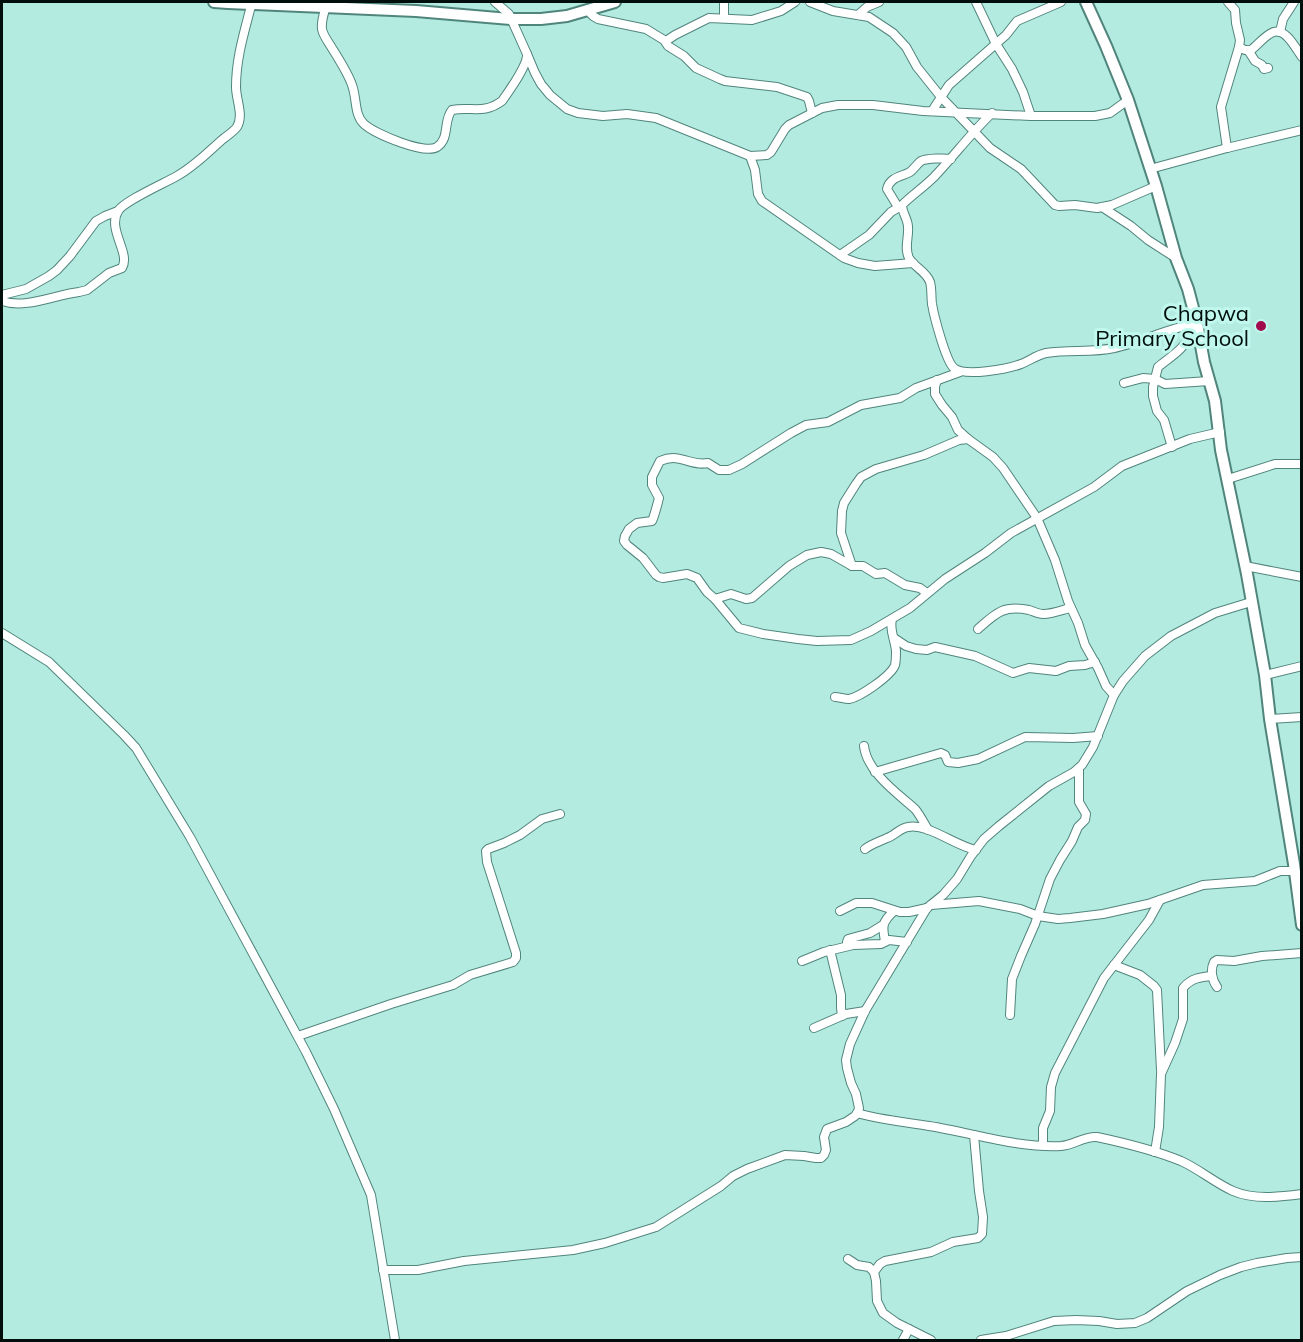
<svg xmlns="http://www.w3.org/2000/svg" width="1303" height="1342" font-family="Mulish,sans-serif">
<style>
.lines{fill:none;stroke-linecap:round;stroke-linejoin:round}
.street-casing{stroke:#50857c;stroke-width:10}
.secondary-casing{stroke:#50857c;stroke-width:14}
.street{stroke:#fff;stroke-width:8}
.secondary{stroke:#fff;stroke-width:10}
.poi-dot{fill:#a10b4e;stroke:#c1f8ee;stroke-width:2}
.labels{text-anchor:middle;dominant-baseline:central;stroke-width:6;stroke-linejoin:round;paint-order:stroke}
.poi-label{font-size:22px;fill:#000f0c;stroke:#c1f8ee;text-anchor:end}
</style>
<rect width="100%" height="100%" fill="#b4ebe1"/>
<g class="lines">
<!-- street casing -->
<g class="street-casing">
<g id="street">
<polyline points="810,2 833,11 869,17 893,33 906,47 917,67 941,97 990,148 1021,169 1055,205 1059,206 1075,205 1097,208 1112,205 1156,186"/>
<polyline points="976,2 996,44 1012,69 1023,92 1031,116"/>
<path d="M 326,6 C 324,13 321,21 322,29 C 323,35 327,40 330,45 C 337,56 348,73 352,85 C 357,98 354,115 364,124 C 375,134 425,155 437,147 C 450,139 443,120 452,110 C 471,106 483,115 502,101 C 509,91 528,65 527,54 L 509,14 L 495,2"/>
<polyline points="587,10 593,16 598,19 646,29 664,40 668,46 684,56 696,68 720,79 725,81 777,87 807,97 809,101 812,113"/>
<polyline points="858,15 867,7 879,2"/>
<polyline points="724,18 724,2"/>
<polyline points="1280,32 1283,19 1294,2"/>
<polyline points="666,41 675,35 709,18 752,20 781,11 795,2"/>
<path d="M 1239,47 L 1245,50 L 1251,50 C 1257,46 1267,33 1274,32 C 1286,28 1296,49 1302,57"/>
<polyline points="1248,50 1255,61 1262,65 1264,69 1268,68"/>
<polyline points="527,54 535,73 541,84 550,95 567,109 578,113 603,116 627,114 656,118 750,156 767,155 771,152 785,129 789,125 822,108 838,105 873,105 923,111 1031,116 1095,116 1110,113 1128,100"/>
<polyline points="932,111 949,85 1006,35 1017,21 1061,2"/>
<path d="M 992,113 C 971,133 954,156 934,177 C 924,187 912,195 902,205 C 902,213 908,219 908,227 C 909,237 904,248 909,258 C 915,268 926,271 930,282 C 932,289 931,297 932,304 C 934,316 946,362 954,368 C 965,377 1008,369 1021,364 C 1029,361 1037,355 1046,353 C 1069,349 1092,353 1114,348 C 1142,342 1169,328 1197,323"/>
<polyline points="1227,148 1221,107 1239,47 1240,40 1236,23 1235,10 1228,2"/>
<polyline points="750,156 755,170 758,194 762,201 844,258 858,263 875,266 913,263"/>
<polyline points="1150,169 1227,148 1302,130"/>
<path d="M 898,207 L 887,189 C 890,177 901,177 910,172 C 914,169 917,164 921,161 C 927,158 945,158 951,159"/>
<polyline points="1102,207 1131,226 1148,240 1176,258"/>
<polyline points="840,255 869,235 891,212 901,206"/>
<polyline points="2,295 26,289 49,276 57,270 70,256 96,221 105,216 118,211"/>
<path d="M 2,301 C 26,309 54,295 79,292 L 87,290 L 109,273 L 122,268 C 131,253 107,230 118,211 C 124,201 165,183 177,176 C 195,166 208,152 223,139 C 228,135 233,132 237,127 C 244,115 236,100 236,87 C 236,57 245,30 252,2"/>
<path d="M 960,372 L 916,388 L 900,398 L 861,405 L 828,422 L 806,425 L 791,433 L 742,464 L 729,470 L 719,470 L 708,463 C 690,467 681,452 660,461 L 652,477 L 652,485 L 659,498 C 658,502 653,520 652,521 L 637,523 L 629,529 L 625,536 L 624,541 L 627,545 L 643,558 L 656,575 L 659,577 L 663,578 L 687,574 L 697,578 L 707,592 L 715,599 L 739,628 L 763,634 L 798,639 L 817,641 L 851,640 L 871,631 L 910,608 L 945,579 L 985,553 L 1011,533 L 1094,487 L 1122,466 L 1190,439 L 1220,432"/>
<polyline points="937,380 935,387 935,394 942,405 952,417 958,430 968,439 993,457 1003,468 1037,518 1055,560 1068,601 1078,623 1085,645 1098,668 1106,686 1114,695"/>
<polyline points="1124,383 1143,378 1155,379 1165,384 1209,381"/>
<path d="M 1172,447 L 1164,420 L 1157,411 L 1153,396 L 1153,387 L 1158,367 C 1167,359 1187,348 1189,334 C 1189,331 1189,328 1189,324"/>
<polyline points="1228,479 1275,464 1302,464"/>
<polyline points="852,566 841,533 842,511 844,503 856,484 861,477 876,469 924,455 959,440 968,439"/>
<polyline points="1245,566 1302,577"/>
<polyline points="715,599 731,594 746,599 752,598 789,566 807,555 821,552 831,554 852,566 863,566 876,574 885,573 905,585 920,588 927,593"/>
<path d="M 978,629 C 996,613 1003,605 1029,610 C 1033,611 1038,614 1043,614 C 1052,614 1062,610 1070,608"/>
<polyline points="2,633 49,662 124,735 136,748 190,837 306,1052 334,1109 371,1195 395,1340"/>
<polyline points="894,638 906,646 916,649 927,650 935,647 975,656 1013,673 1029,668 1056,671 1069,666 1085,665 1095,662"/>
<polyline points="1265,675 1302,666"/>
<path d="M 835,697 C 839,697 844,699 849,699 C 860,697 891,676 895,665 C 896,661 896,655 896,651 C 895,639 889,630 892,619"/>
<polyline points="1270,719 1302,717"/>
<path d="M 864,746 C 867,772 897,793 915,809 C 920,815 924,823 928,830"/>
<polyline points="875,772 941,753 945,755 948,762 958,763 978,759 1025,737 1073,738 1098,736"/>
<path d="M 865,849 C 873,843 879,842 887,838 C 894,836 900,828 908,827 C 928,823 955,846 976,850"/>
<polyline points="931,905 979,901 1020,909 1038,916 1058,919 1070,918 1103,914 1148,904 1203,885 1255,881 1280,871 1295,871"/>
<polyline points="840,911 856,903 872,903 900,912 909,912 927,908"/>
<path d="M 885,941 C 882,926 882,922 894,911"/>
<polyline points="847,946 847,942 848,939 870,933 883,925"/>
<polyline points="830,950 841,995 841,1008 842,1016"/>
<polyline points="802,961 824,952 853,945 881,944 889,940 907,942"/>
<polyline points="1114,965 1140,975 1154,986 1157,990 1161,1070"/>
<path d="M 1217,987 C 1212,980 1210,970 1214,962 L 1217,960 L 1234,961 L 1262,956 L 1302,953"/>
<polyline points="1010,1015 1012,979 1021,956 1035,924 1050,879 1060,860 1072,841 1078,827 1085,820 1086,814 1079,802 1079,768"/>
<polyline points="814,1028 846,1014 865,1011"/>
<polyline points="298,1036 391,1004 453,985 470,975 513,962 516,958 516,953 487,862 486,851 488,849 504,843 520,835 542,819 560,814"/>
<path d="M 857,1113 C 881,1120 905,1122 929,1126 C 973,1133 1017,1148 1061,1146 C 1074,1145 1084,1136 1097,1137 C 1125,1143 1154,1150 1181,1161 C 1199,1169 1215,1183 1233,1191 C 1254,1200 1279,1197 1302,1194"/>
<polyline points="1043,1145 1043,1128 1050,1111 1051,1087 1055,1073 1104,978 1149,920 1160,900"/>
<path d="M 1155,1152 L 1159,1127 L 1161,1074 L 1175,1043 L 1183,1019 L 1183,988 C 1191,978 1201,977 1212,976"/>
<polyline points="848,1259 857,1265 869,1267 874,1272 876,1281 877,1301 883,1313 897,1323 931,1340"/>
<polyline points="383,1270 418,1270 464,1261 573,1250 605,1243 656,1227 721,1186 733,1176 747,1169 785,1155 804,1156 816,1158 821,1158 824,1155 826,1150 824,1137 827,1129 846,1122 855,1116 858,1112 859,1108 856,1094 851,1083 847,1068 846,1060 850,1044 865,1011 927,908 943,895 957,879 971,856 984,839 999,826 1049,786 1074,772 1082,765 1093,747 1114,695 1123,681 1145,656 1171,636 1215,613 1251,602"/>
<polyline points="874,1272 880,1264 885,1261 931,1252 953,1242 978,1238 982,1234 983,1217 979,1191 974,1135"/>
<polyline points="903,1340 909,1329"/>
<polyline points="981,1340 1006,1336 1054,1321 1076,1320 1099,1321 1117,1324 1135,1323 1147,1318 1187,1291 1220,1275 1241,1267 1257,1263 1287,1258 1302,1257"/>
</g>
</g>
<!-- secondary casing -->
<g class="secondary-casing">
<g id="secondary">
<polyline points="214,2 228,3 416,11 511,19 541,19 567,16 615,2"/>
<polyline points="1086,2 1106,46 1128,100 1156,186 1176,258 1188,289 1197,323 1204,362 1215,401 1221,450 1247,574 1265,675 1270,719 1294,864 1302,925"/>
</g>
</g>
<!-- street -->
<use href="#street" class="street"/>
<!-- secondary -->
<use href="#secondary" class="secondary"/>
</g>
<!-- markers -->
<circle class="poi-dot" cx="1261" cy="326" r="6"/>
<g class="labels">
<!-- poi labels -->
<g class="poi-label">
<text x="1249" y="313">Chapwa<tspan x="1249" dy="25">Primary School</tspan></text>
</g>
</g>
<!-- border -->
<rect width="1303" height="1342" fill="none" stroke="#000f0c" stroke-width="6"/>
</svg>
